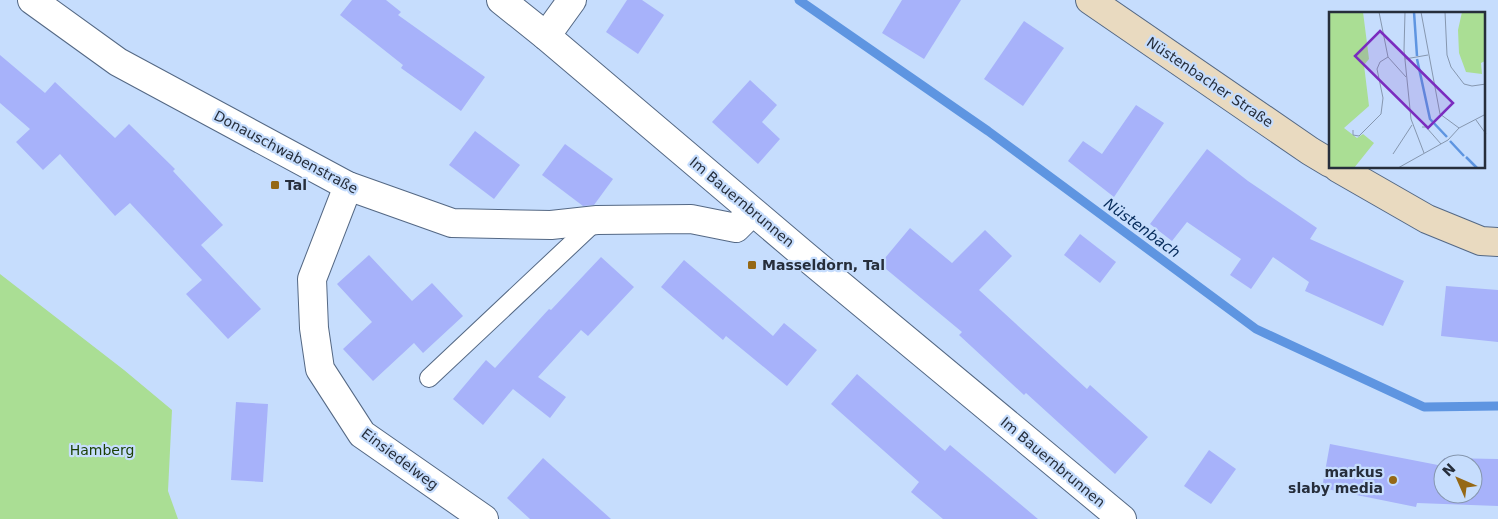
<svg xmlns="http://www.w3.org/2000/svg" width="1498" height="519" font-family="'DejaVu Sans',sans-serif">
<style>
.green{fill:#aade94}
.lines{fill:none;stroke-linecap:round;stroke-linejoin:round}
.stream{stroke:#5e95e1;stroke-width:9}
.building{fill:#a7b2fa}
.lane-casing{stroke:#546884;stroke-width:20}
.street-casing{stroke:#546884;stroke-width:30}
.secondary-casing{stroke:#546884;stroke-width:30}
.lane{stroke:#fff;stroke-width:18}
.street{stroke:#fff;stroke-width:28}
.secondary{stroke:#e9dac0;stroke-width:28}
.poi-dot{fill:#956815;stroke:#c6ddfd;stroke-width:2}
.labels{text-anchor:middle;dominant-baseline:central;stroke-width:4.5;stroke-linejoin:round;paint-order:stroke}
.street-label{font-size:14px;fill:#262e3b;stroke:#c6ddfd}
.poi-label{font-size:14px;font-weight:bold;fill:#262e3b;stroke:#c6ddfd;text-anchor:start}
.park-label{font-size:14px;fill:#1a3f03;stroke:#c6ddfd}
.water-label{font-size:15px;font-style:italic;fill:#052b5b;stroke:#c6ddfd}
.inset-river{fill:none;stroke:#5e95e1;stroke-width:2.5}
.inset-road{fill:none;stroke:#8697af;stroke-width:1}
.view{fill:#7b2cbf;fill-opacity:0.15;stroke:#7b2cbf;stroke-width:2.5}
.inset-edge{fill:none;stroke:#262e3b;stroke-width:2.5}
</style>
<rect width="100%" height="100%" fill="#c6ddfd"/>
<!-- green -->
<polygon class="green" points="0,274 124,370 172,410 168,491 178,519 0,519"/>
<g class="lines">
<!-- stream -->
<polyline class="stream" points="799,0 988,131 1256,329 1424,407 1498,406"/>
</g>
<!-- building -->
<g class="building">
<polygon points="352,0 386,0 401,12 398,15 485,77 461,111 401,68 403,65 340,15"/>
<polygon points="627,0 642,0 664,15 638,54 606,32"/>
<polygon points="902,0 961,0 924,59 882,33"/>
<polygon points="1024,21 1064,48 1023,106 984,79"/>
<polygon points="0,55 45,93 55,82 115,138 129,124 175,169 173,171 223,225 201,245 261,309 228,339 186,294 202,280 130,203 115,216 60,154 43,170 16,142 30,129 0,103"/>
<polygon points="750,80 777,105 762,122 780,139 758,164 712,122"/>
<polygon points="1136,105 1164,123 1114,197 1068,161 1083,141 1102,154"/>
<polygon points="475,131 520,165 494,199 449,165"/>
<polygon points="565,144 613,179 594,205 583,206 542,175"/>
<polygon points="1207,149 1248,181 1317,228 1310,239 1404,281 1383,326 1305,291 1309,282 1273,257 1251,289 1230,275 1241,259 1187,222 1172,241 1150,224"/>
<polygon points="910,228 952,263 985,230 1012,256 979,290 1087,389 1090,385 1148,437 1115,474 1026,393 1024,395 959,335 962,332 880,264"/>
<polygon points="1080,234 1116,262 1100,283 1064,255"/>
<polygon points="369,255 412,301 432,283 463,316 423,353 414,343 373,381 343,349 372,322 337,284"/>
<polygon points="601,257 634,287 588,336 581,330 538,377 566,397 550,418 513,389 483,425 453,399 486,360 495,368 549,309 551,310"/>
<polygon points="684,260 773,336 784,323 817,350 787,386 726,336 723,340 661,287"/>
<polygon points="1446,286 1498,290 1498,342 1441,336"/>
<polygon points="857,374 945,451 950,445 1038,519 943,519 911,492 919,482 831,404"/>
<polygon points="236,402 268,404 263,482 231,480"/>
<polygon points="1330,444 1443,466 1443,494 1473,494 1473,464 1444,464 1444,458 1498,459 1498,506 1417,503 1416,507 1322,488"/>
<polygon points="1209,450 1236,469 1211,504 1184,486"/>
<polygon points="543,458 611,519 530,519 507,498"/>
</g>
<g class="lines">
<!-- lane casing -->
<g class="lane-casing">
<polyline id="lane" points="429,378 597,220"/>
</g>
<!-- street casing -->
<g class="street-casing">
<g id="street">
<polyline points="32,0 118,62 348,186 452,223 551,225 597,220 691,219 736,228 752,212"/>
<polyline points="501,0 546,36 803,254 1122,519"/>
<polyline points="546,36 572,0"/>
<polyline points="348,186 312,279 314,328 320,369 362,434 484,519"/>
</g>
</g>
<!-- secondary casing -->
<g class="secondary-casing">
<g id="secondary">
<polyline points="1090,0 1310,151 1330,163"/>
<polyline points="1338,168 1427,219 1481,241 1498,242"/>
</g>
</g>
<!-- lane -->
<use href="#lane" class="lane"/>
<!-- street -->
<use href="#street" class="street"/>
<!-- secondary -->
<use href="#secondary" class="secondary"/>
</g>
<!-- markers -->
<g class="poi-dot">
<rect x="270" y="180" width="10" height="10" rx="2.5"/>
<rect x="747" y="260" width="10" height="10" rx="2.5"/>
<circle cx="1393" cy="480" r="5"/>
</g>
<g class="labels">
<!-- street labels -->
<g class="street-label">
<text transform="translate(1210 82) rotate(34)">Nüstenbacher Straße</text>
<text transform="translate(286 152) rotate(28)">Donauschwabenstraße</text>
<text transform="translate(742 202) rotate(40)">Im Bauernbrunnen</text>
<text transform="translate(400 459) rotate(37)">Einsiedelweg</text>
<text transform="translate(1053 462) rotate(40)">Im Bauernbrunnen</text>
</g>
<!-- poi labels -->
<g class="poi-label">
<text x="285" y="185">Tal</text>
<text x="762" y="265">Masseldorn, Tal</text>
<text x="1383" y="472" text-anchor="end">markus<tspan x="1383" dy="16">slaby media</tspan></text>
</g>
<!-- park labels -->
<g class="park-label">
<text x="102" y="450">Hamberg</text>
</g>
<!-- water labels -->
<g class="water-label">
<text transform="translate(1142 228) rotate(36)">Nüstenbach</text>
</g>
</g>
<!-- overview -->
<g transform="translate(1329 12)">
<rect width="156" height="156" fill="#c6ddfd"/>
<path d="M 0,0 L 34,0 L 40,47 L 35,53 L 40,94 L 15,116 L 28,126 L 34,122 L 45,131 L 25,156 L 0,156 ZM 133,0 L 156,0 L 156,49 L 152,51 L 153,62 L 137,60 L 130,41 L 129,18 Z" fill="#aade94"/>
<path class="inset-river" d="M 85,0 L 88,44M 88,47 L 101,107 L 118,125M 121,129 L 135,144M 137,145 L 148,156"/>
<path class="inset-road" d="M 50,0 L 59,45 L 77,65M 76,0 L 75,38 L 82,107 L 95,141M 92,0 L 111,102 L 130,116 L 157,102M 116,0 L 118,43 L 122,55 L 135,72 L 143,74 L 157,72M 76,47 L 99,43M 147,108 L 157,122M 93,115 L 97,115 L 112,132M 24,118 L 24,123 L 30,124 L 52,102 L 54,86 L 48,57 L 51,50 L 59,45M 64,142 L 83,113M 69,156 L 119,128 L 130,116"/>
<path class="view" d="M 51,19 L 124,91 L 99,116 L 26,44 Z"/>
<rect width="156" height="156" class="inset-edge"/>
</g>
<!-- north arrow -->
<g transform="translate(1458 479) rotate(315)"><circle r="24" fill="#c6ddfd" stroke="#8697af"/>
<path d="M0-4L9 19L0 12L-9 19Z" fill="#956815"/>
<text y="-8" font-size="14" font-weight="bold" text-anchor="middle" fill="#262e3b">N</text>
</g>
</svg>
